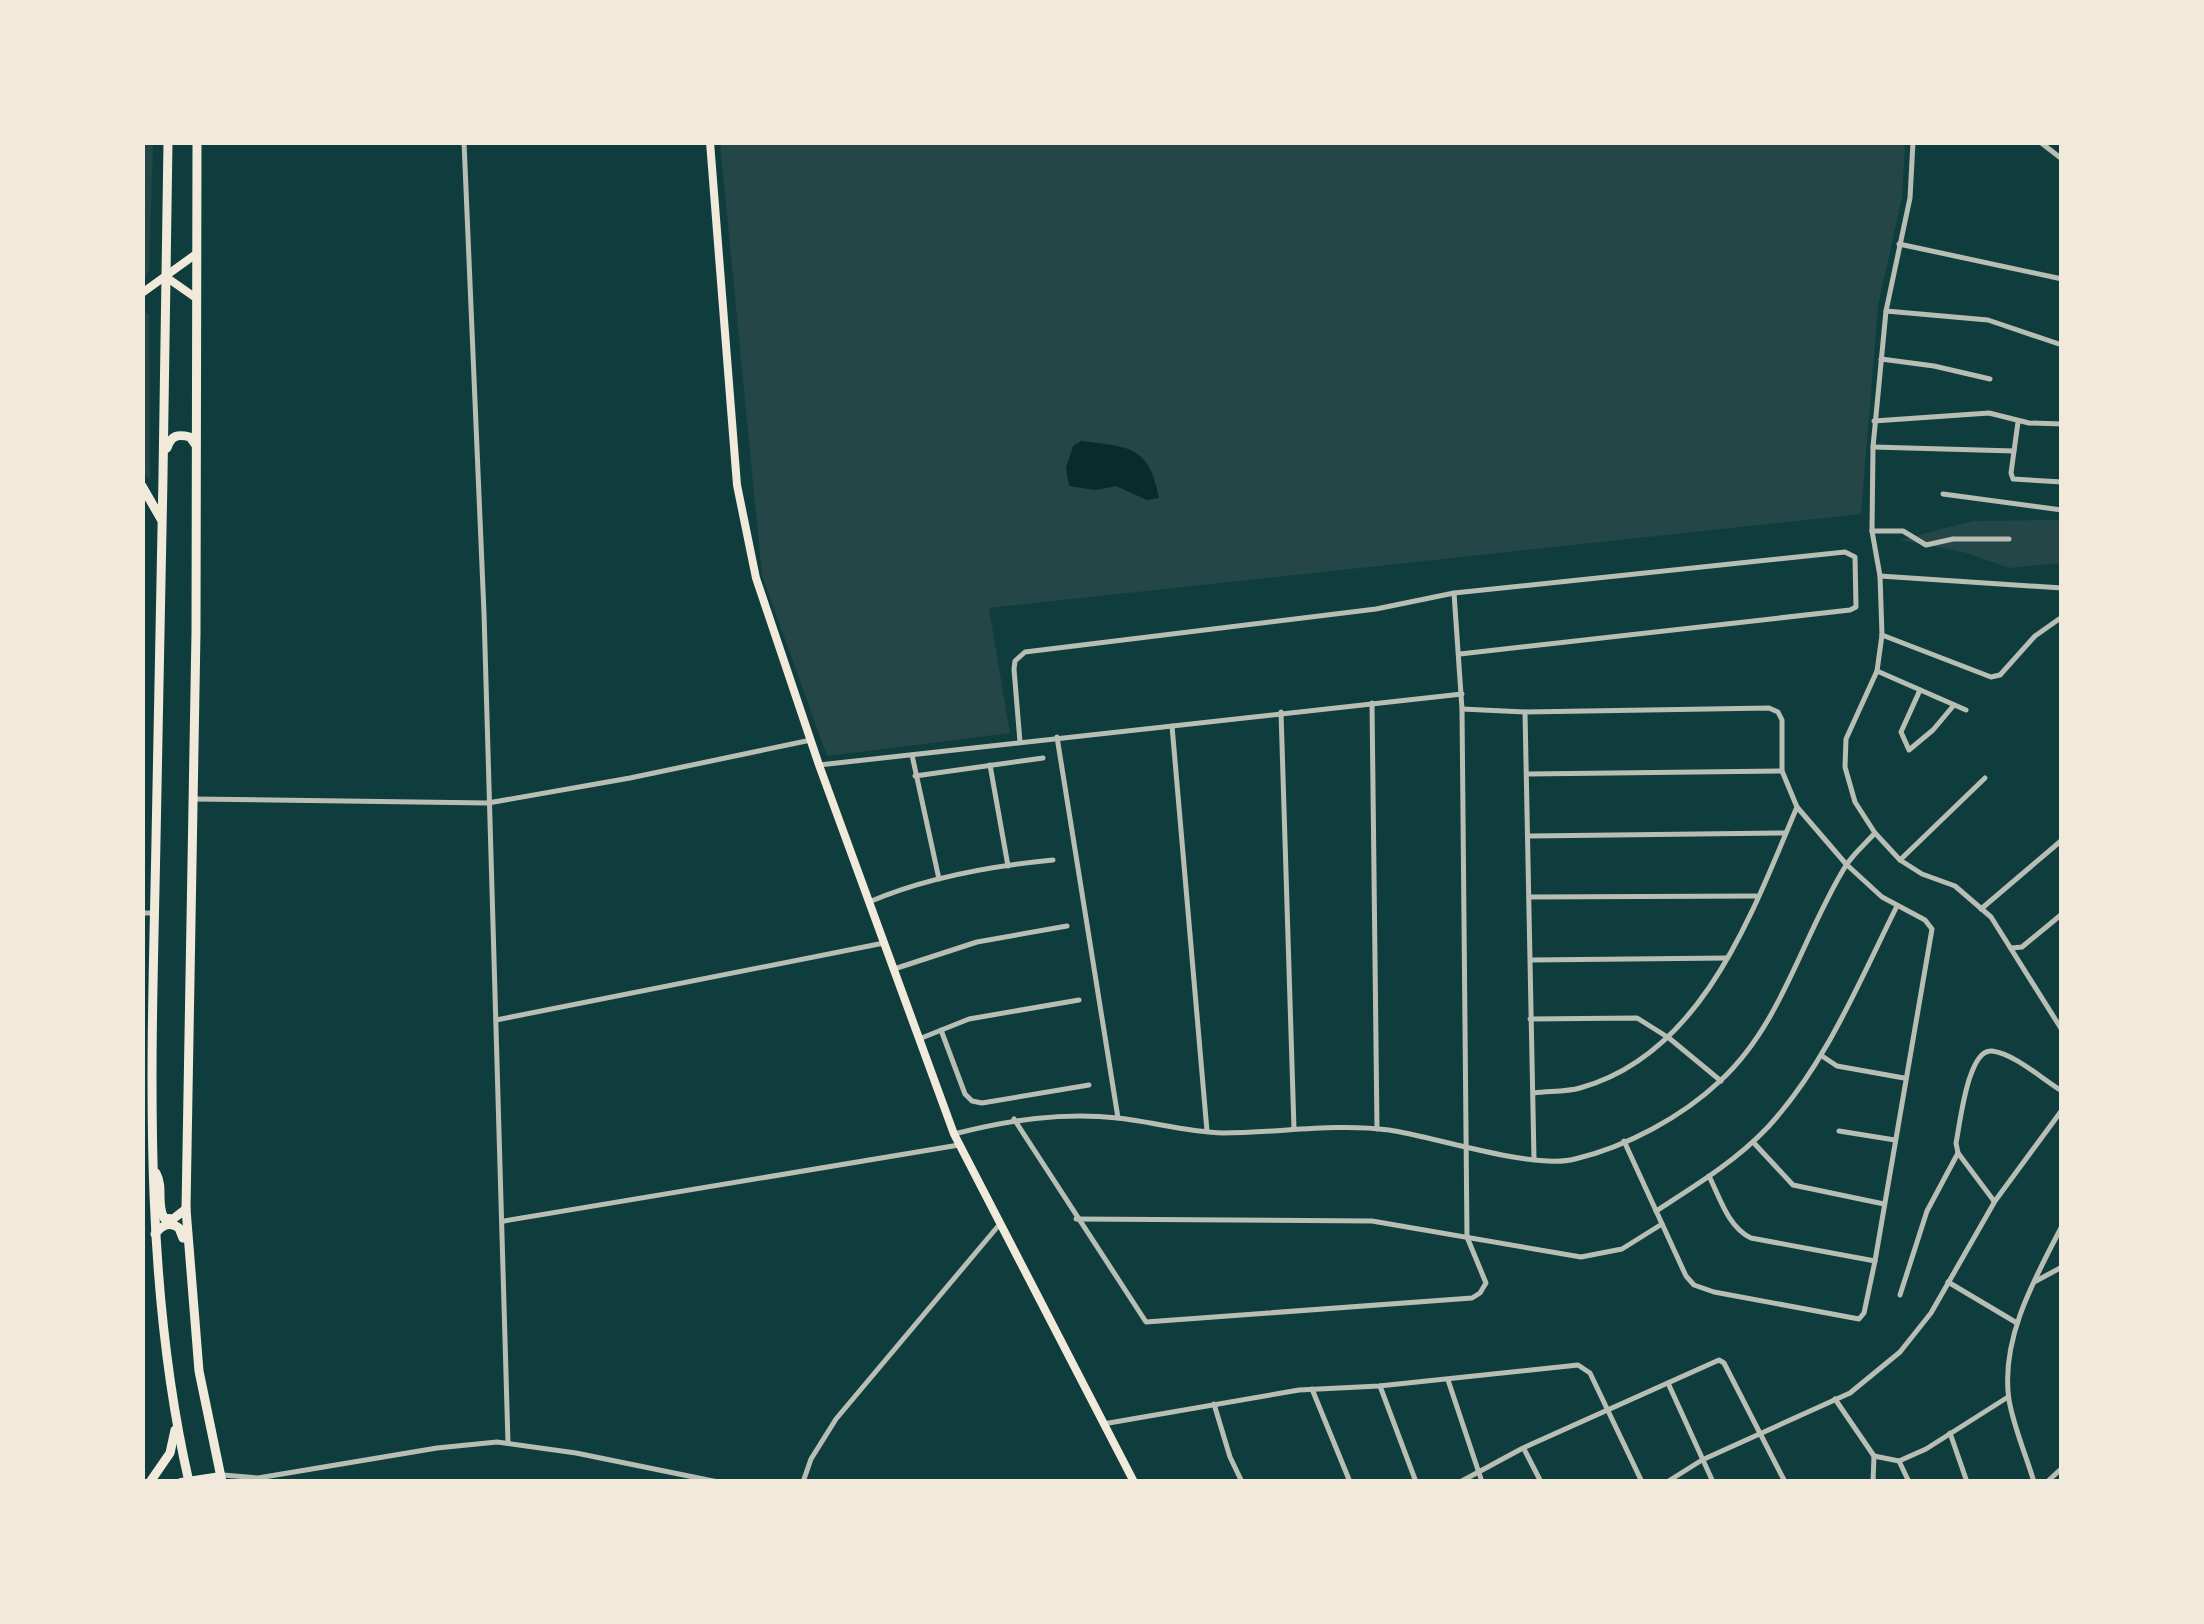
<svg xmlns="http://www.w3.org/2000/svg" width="2204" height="1624" font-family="Signika,sans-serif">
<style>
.green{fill:#244646}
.water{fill:#0a2a2b}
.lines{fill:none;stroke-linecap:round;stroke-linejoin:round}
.minor{stroke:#b8beb3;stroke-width:5}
.secondary{stroke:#f1e9da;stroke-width:8}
.primary{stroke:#f1e9da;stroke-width:9}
</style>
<rect width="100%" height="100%" fill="#0f3d3e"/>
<!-- green -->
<g class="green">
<polygon points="143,142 153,143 149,271 143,280"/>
<polygon points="720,143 1905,143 1902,197 1878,306 1861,514 989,608 1010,733 827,756 762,575"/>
<polygon points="144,312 149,314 150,479 142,472"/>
<polygon points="2061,520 2061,563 2009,568 1967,553 1900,540 1973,521"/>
</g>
<!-- water -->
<path class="water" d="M 1081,441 C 1129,447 1149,445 1159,498 L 1147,500 L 1116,486 L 1096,490 L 1069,486 L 1066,468 L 1073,446 Z"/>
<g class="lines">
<!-- minor -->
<g class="minor">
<polyline points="464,142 484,613 508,1443"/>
<polyline points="1913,142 1910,198 1886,311 1873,447 1872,531 1880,576 1882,635 1877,671 1846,739 1845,767 1855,802 1875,833 1900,860 1922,874 1955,886 1991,917 2062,1030"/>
<polyline points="2040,142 2062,159"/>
<polyline points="1899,244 2062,279"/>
<polyline points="1886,311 1988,320 2062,345"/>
<polyline points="1881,359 1934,366 1990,379"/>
<polyline points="1874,421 1989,413 2029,423 2062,424"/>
<polyline points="2018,422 2011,473 2013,479 2062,482"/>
<polyline points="1873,447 2014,451"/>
<polyline points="1943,494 2062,510"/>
<polyline points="1872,531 1903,531 1926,545 1953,539 2009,539"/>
<polyline points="1880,576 2062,588"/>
<polyline points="1882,635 1991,677 2000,675 2035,636 2062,617"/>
<polyline points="1877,671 1966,710"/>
<polyline points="1920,690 1901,732 1909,750 1933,730 1954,705"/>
<polyline points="1372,703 1377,1129"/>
<polyline points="1462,709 1525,712 1769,708 1778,712 1782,720 1782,771 1797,807 1846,864 1882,897 1925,920 1932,929 1875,1261 1864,1313 1859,1319 1714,1292 1694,1285 1686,1276 1624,1141"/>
<polyline points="1281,712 1294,1129"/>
<polyline points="1525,712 1534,1159"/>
<polyline points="1172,726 1207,1131"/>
<polyline points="1057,737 1118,1118"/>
<polyline points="1020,742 1014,669 1015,661 1025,652 1376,609 1454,593 1845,552 1855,557 1856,607 1850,610 1460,654"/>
<polyline points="912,755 939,879"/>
<polyline points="819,765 1462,694"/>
<polyline points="990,765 1008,866"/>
<polyline points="1528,774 1782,771"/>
<polyline points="915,776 1043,758"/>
<polyline points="193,799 488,803 630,778 811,740"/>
<polyline points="1530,836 1786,833"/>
<polyline points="1900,860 1985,778"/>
<polyline points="1529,897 1756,896"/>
<path d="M 869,902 C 927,877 991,866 1053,860"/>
<polyline points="1981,909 2062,840"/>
<polyline points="142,913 155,913"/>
<polyline points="2012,948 2022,947 2062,914"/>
<polyline points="1531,960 1727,958"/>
<polyline points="894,969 977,942 1067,926"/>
<polyline points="1530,1019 1637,1018 1669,1038 1721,1081"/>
<polyline points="496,1020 884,943"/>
<polyline points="941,1030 965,1094 972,1101 982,1103 1089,1085"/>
<polyline points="919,1039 969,1019 1079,1000"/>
<polyline points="1822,1056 1837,1066 1904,1078"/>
<path d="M 1534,1093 C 1549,1091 1566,1092 1580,1088 C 1703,1054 1752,913 1797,807"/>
<polyline points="1014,1119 1146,1322 1472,1298 1480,1293 1486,1283 1467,1237 1462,709 1454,593"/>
<polyline points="1839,1131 1895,1140"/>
<path d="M 954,1134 C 1010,1120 1061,1112 1118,1118 C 1153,1122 1188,1132 1223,1133 C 1278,1133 1334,1123 1389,1130 C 1436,1137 1533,1170 1575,1159 C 1626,1147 1682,1117 1720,1081 C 1782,1024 1802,937 1845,867 C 1852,855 1865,844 1875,833"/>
<polyline points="1753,1142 1793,1185 1884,1204"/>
<path d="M 1709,1176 C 1720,1198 1728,1227 1751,1238 L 1875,1261"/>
<path d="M 1994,1201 L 1958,1153 L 1956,1143 C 1960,1124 1968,1048 1992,1051 C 2015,1054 2042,1079 2062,1091"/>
<path d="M 1656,1211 C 1695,1186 1736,1161 1768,1127 C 1826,1064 1859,982 1897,906"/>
<polyline points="1076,1219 1372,1221 1581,1257 1622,1249 1662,1224"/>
<polyline points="504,1221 959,1145"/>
<polyline points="2036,1281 2062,1267"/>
<polyline points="1948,1282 2017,1323"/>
<polyline points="1900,1295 1927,1211 1958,1153"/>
<polyline points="1448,1380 1482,1482"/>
<polyline points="1668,1383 1713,1482"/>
<polyline points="1380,1386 1416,1482"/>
<polyline points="1312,1389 1350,1482"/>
<polyline points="1835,1399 1874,1456 1873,1482"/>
<polyline points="1214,1404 1230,1457 1242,1482"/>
<polyline points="1103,1424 1299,1390 1379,1386 1578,1365 1590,1373 1642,1482"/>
<polyline points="1950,1433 1967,1482"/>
<polyline points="1524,1449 1541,1482"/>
<polyline points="1874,1456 1899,1461 1926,1449 2008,1397"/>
<polyline points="1899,1461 1909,1482"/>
<polyline points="223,1475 258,1478 437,1448 497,1442 576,1453 718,1482"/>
<polyline points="803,1482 811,1459 836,1419 999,1225"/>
<polyline points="1460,1482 1523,1448 1719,1360 1724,1363 1785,1482"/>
<polyline points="1667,1482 1702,1460 1850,1393 1900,1352 1931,1313 1995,1201 2062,1110"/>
<path d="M 2034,1482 C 2026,1455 2014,1428 2009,1400 C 2000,1339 2035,1278 2062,1226"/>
<polyline points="2047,1482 2062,1468"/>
</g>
<!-- secondary -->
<g class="secondary">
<polyline points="710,142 737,485 756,578 819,765 954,1134 1134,1482"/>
<polyline points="166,277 196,298"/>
<polyline points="142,293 196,254"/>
<polyline points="181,1482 221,1476"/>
</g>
<!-- primary -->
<g class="primary">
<path d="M 168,142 C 165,375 161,607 156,840 C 152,1053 141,1273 189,1482"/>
<polyline points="197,142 196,632 186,1209 199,1371 222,1482"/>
<path d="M 167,448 C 171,435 178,434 190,437 L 195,444"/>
<polyline points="142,486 161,519"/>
<path d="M 156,1173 C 164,1188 156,1204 164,1218 L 173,1219 L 186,1209"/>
<path d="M 155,1234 C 162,1225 170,1221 179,1228 L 183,1238"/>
<polyline points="150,1482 170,1453 175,1430"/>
</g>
</g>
<!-- border -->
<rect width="2204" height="1624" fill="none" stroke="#f1e9da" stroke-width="290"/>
</svg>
